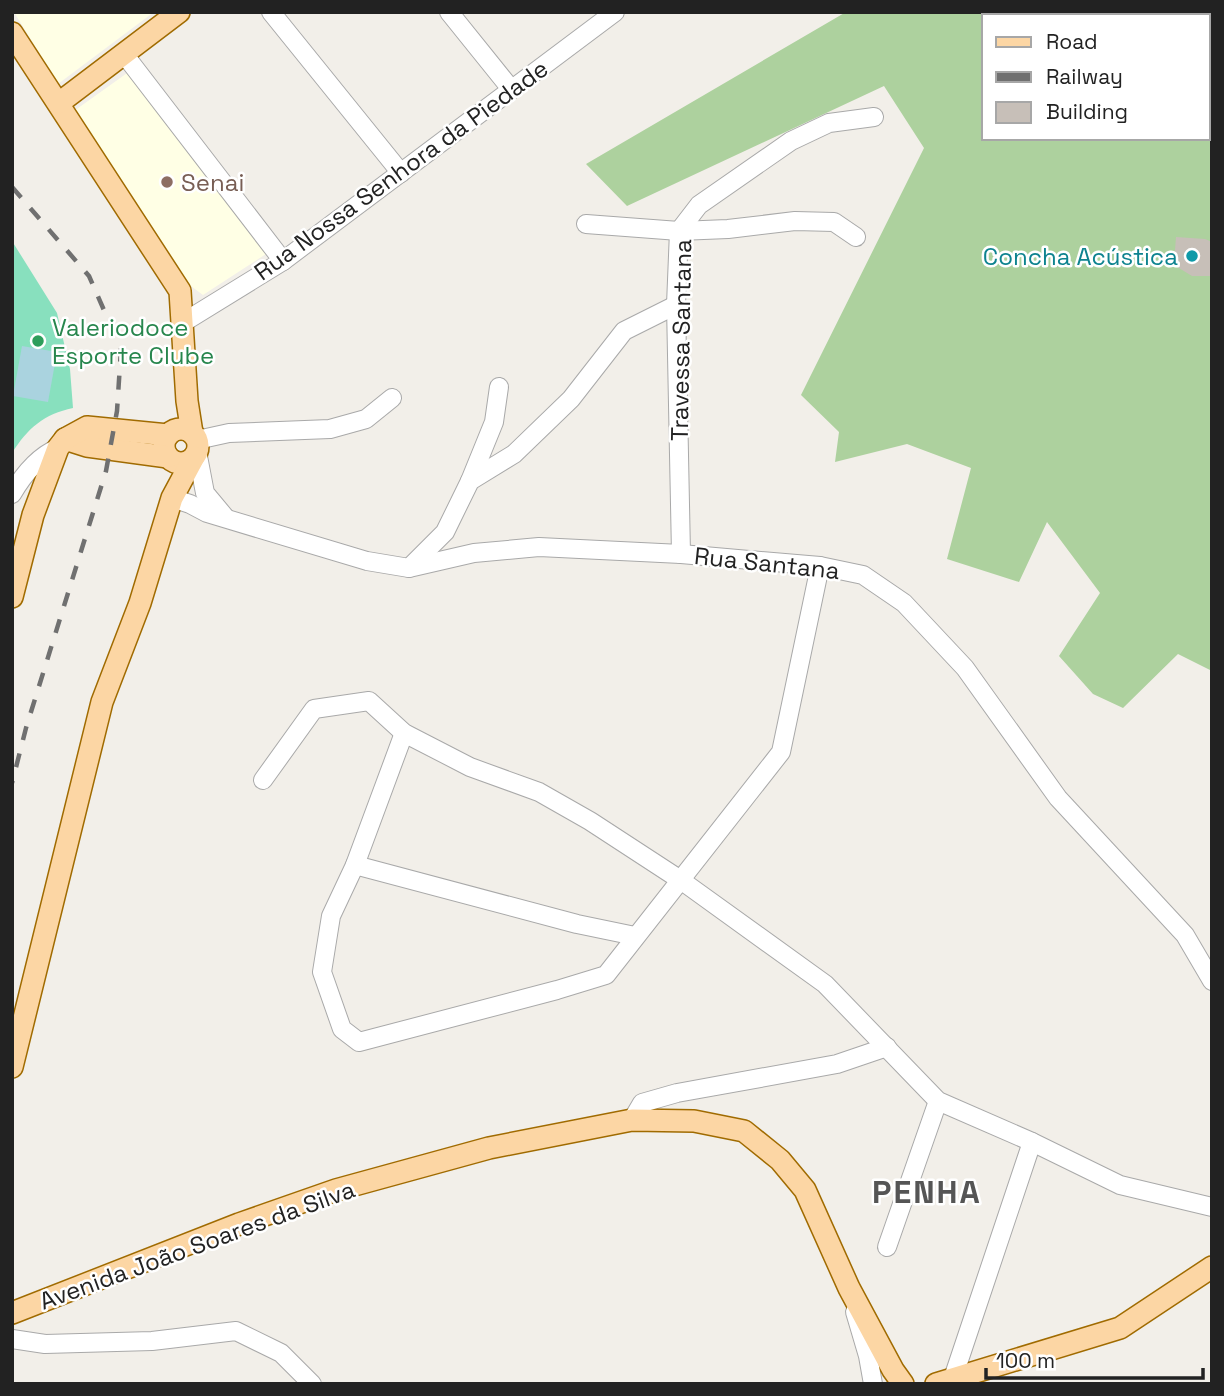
<svg xmlns="http://www.w3.org/2000/svg" width="1224" height="1396" font-family="'Space Grotesk',sans-serif">
<style>
.education{fill:#ffffe5}
.forest{fill:#add19e;fill-rule:evenodd}
.pitch{fill:#88e0be}
.water{fill:#aad3df}
.building{fill:#c7bfb8}
.lines{fill:none;stroke-linecap:round;stroke-linejoin:round}
.minor-casing{stroke:#a9a9a9;stroke-width:20}
.major-casing{stroke:#a06b00;stroke-width:24}
.minor{stroke:#fff;stroke-width:18}
.major{stroke:#fcd6a4;stroke-width:21}
.rail{stroke:#707070;stroke-width:4.5;stroke-dasharray:14 14;stroke-linecap:butt}
.education-dot{fill:#8d6e63;stroke:#fff;stroke-width:2.5}
.culture-dot{fill:#0f9aa8;stroke:#fff;stroke-width:2.5}
.leisure-dot{fill:#2e9e5b;stroke:#fff;stroke-width:2.5}
.labels{text-anchor:middle;dominant-baseline:central;stroke-width:5;stroke-linejoin:round;paint-order:stroke}
.street-label{font-size:24px;fill:#222;stroke:#fff}
.education-label{font-size:24px;fill:#785e54;stroke:#fff;text-anchor:start}
.culture-label{font-size:24px;fill:#0d838f;stroke:#fff;text-anchor:end}
.leisure-label{font-size:24px;fill:#27864d;stroke:#fff;text-anchor:start}
.district-label{font-size:32px;font-weight:bold;letter-spacing:2px;fill:#555;stroke:#fff}
</style>
<rect width="100%" height="100%" fill="#f2efe9"/>
<!-- education -->
<g class="education">
<polygon points="14,12 154,12 58,84"/>
<polygon points="130,71 266,254 203,295 184,281 74,111"/>
</g>
<!-- forest -->
<path class="forest" d="M 846,12 L 1212,12 L 1212,671 L 1178,654 L 1123,708 L 1093,694 L 1059,656 L 1100,593 L 1047,522 L 1019,582 L 947,559 L 971,468 L 907,444 L 835,462 L 839,432 L 801,395 L 924,148 L 884,86 L 627,206 L 586,164 ZM 984,16 L 1208,16 L 1208,138 L 984,138 Z"/>
<!-- pitch -->
<path class="pitch" d="M 12,241 L 57,313 L 70,369 L 73,408 C 44,414 28,428 12,453 Z"/>
<!-- water -->
<polygon class="water" points="22,346 57,352 48,402 13,396"/>
<!-- building -->
<polygon class="building" points="1176,237 1205,239 1212,242 1212,276 1192,276 1169,262 1175,250"/>
<g class="lines">
<!-- minor casing -->
<g class="minor-casing">
<g id="minor">
<polyline points="271,12 401,173"/>
<polyline points="449,12 511,89"/>
<polyline points="124,54 283,261"/>
<polyline points="586,224 679,231 728,229 795,221 834,222 856,237"/>
<polyline points="184,322 283,261 615,12"/>
<polyline points="197,440 229,433 330,429 366,419 392,398"/>
<polyline points="197,451 205,493 225,517"/>
<polyline points="470,481 494,422 499,387"/>
<path d="M 12,494 C 23,475 37,457 58,448"/>
<polyline points="172,498 190,504 207,513 367,561 409,568 474,553 539,547 681,554 820,566 863,575 904,603 965,668 1058,798 1185,935 1212,981"/>
<polyline points="681,554 676,305 679,231 699,205 791,141 829,123 874,117"/>
<polyline points="409,568 445,532 470,481 514,454 571,399 624,331 676,305"/>
<polyline points="404,733 355,865 331,916 322,972 342,1029 359,1042 557,990 606,975 781,752 820,566"/>
<polyline points="263,780 314,709 369,701 404,733 470,767 539,792 590,821 682,881 825,984 938,1101 1032,1142 1120,1185 1212,1207"/>
<polyline points="355,865 577,924 635,936"/>
<polyline points="632,1120 642,1103 677,1093 837,1064 887,1047"/>
<polyline points="887,1247 938,1101"/>
<polyline points="855,1312 868,1356 873,1384"/>
<polyline points="12,1339 45,1344 152,1341 236,1331 281,1353 312,1384"/>
<polyline points="953,1378 1032,1142"/>
</g>
</g>
<!-- major casing -->
<g class="major-casing">
<g id="major">
<polyline points="12,33 180,291 187,401 192,433"/>
<polyline points="59,103 179,12"/>
<circle cx="181" cy="446" r="17"/>
<polyline points="65,439 87,446 168,457"/>
<polyline points="12,597 33,515 58,448 65,439 87,427 168,435"/>
<polyline points="12,1067 102,702 140,603 172,498 194,457"/>
<polyline points="12,1313 239,1224 336,1190 489,1148 632,1120 694,1121 744,1131 780,1160 805,1190 849,1288 893,1370 903,1384"/>
<polyline points="936,1384 1120,1328 1212,1267"/>
</g>
</g>
<!-- minor -->
<use href="#minor" class="minor"/>
<!-- major -->
<use href="#major" class="major"/>
<!-- rail -->
<polyline class="rail" points="12,187 89,276 121,349 117,411 106,471 26,728 12,783"/>
</g>
<!-- markers -->
<circle class="education-dot" cx="167" cy="182" r="7"/>
<circle class="culture-dot" cx="1192" cy="256" r="7"/>
<circle class="leisure-dot" cx="38" cy="341" r="7"/>
<g class="labels">
<!-- street labels -->
<g class="street-label">
<text transform="translate(401 170) rotate(-36)">Rua Nossa Senhora da Piedade</text>
<text transform="translate(681 340) rotate(-89)">Travessa Santana</text>
<text transform="translate(767 563) rotate(6)">Rua Santana</text>
<text transform="translate(197 1245) rotate(-20)">Avenida João Soares da Silva</text>
</g>
<!-- education labels -->
<g class="education-label">
<text x="181" y="182">Senai</text>
</g>
<!-- culture labels -->
<g class="culture-label">
<text x="1178" y="256">Concha Acústica</text>
</g>
<!-- leisure labels -->
<g class="leisure-label">
<text x="52" y="327">Valeriodoce<tspan x="52" dy="28">Esporte Clube</tspan></text>
</g>
<!-- district labels -->
<g class="district-label">
<text x="927" y="1192">PENHA</text>
</g>
</g>
<!-- border -->
<rect width="1224" height="1396" fill="none" stroke="#222222" stroke-width="28"/>
<!-- legend -->
<rect x="982" y="14" width="228" height="126" fill="#ffffff" stroke="#a7a7a7" stroke-width="2"/>
<rect x="996" y="37" width="35" height="10" fill="#fcd6a4" stroke="#a7a7a7" stroke-width="2"/>
<text x="1046" y="49" font-size="21" fill="#222222">Road</text>
<rect x="996" y="72" width="35" height="10" fill="#707070" stroke="#a7a7a7" stroke-width="2"/>
<text x="1046" y="84" font-size="21" fill="#222222">Railway</text>
<rect x="996" y="102" width="35" height="21" fill="#c7bfb8" stroke="#a7a7a7" stroke-width="2"/>
<text x="1046" y="119" font-size="21" fill="#222222">Building</text>
<!-- scale -->
<path d="M986 1368v10h217v-10" fill="none" stroke="#222222" stroke-width="3.5"/>
<text x="996" y="1368" font-size="21" fill="#222222" stroke="#ffffff" stroke-width="5" paint-order="stroke">100 m</text>
</svg>
